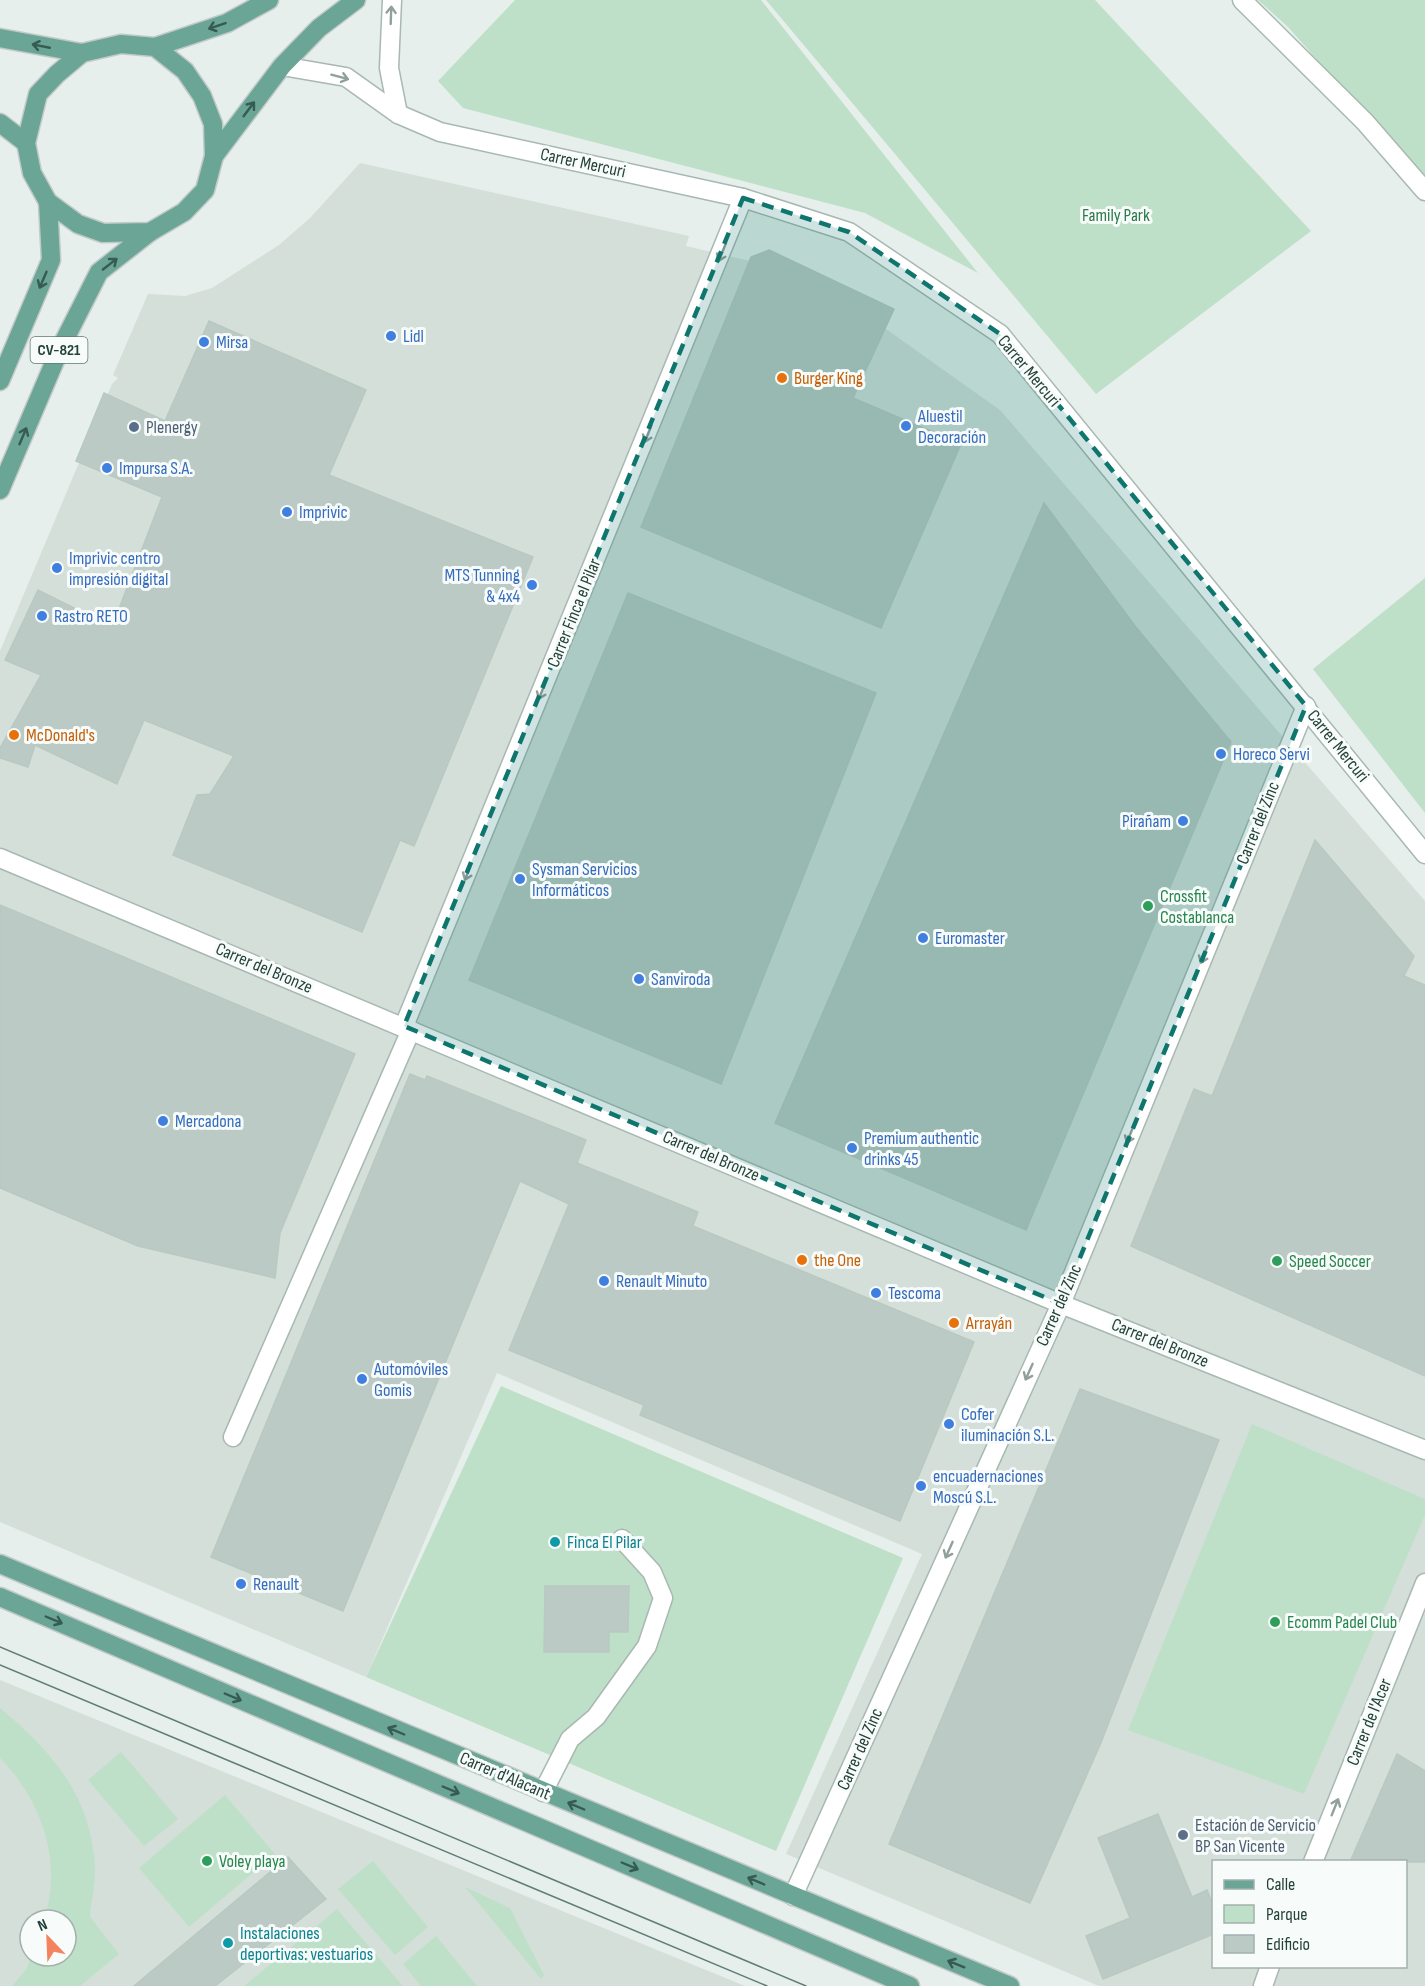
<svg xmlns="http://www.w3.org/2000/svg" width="1425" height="1986" font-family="'Sofia Sans Condensed',sans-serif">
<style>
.built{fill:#d4dfda;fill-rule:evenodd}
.green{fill:#bfe0c8}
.building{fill:#bbcac4;stroke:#b8c9c2;stroke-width:1.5}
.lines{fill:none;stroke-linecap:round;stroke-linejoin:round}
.minor-casing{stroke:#a8b8b2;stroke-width:21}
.major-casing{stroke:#c2cac8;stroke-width:21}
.minor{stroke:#fff;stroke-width:18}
.major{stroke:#6aa596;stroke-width:18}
.tram{stroke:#5f7d75;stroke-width:1.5}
.oneway{stroke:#92a09c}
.oneway2{stroke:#365b51}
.marked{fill:#0f766e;fill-opacity:0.2;stroke:#0f766e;stroke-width:4.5;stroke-dasharray:12 8;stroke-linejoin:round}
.shop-dot{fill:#3f7fe0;stroke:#f7fbf9;stroke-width:2}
.food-dot{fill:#e8710a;stroke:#f7fbf9;stroke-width:2}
.service-dot{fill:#5c6f8a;stroke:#f7fbf9;stroke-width:2}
.leisure-dot{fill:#2e9e5b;stroke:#f7fbf9;stroke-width:2}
.culture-dot{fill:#0f9aa8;stroke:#f7fbf9;stroke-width:2}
.labels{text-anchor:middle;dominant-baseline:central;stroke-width:6;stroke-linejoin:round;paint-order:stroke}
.shield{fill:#f7fbf9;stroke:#637a73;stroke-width:1.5}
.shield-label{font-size:16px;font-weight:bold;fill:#24423a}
.street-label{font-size:18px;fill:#24423a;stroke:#f7fbf9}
.park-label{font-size:18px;fill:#2d7a4b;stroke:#f7fbf9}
.shop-label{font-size:18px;fill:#366cbe;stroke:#f7fbf9;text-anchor:start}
.food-label{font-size:18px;fill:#c56008;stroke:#f7fbf9;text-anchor:start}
.service-label{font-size:18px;fill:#4e5e75;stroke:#f7fbf9;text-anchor:start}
.leisure-label{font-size:18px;fill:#27864d;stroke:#f7fbf9;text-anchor:start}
.culture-label{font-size:18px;fill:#0d838f;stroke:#f7fbf9;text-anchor:start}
</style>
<rect width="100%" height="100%" fill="#e6efeb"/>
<!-- built -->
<g class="built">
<path d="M 360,163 L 689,236 L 686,246 L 810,275 L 1000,410 L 1425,901 L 1425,1986 L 1099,1986 L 786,1854 L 922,1554 L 497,1373 L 366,1677 L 0,1522 L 0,651 L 112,384 L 118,378 L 113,375 L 148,294 L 185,296 L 212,288 L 279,245 L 310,218 ZM 1214,1862 L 1406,1862 L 1406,1966 L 1214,1966 Z"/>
<path d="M 0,1680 L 745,1986 L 0,1986 ZM 30,1920 L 66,1920 L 66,1956 L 30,1956 Z"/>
</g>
<!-- green -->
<g class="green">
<polygon points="515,0 761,0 978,273 865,213 463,108 438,81"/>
<polygon points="766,0 1095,0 1311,231 1096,394"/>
<polygon points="1258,0 1425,0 1425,182 1288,27"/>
<polygon points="1425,578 1425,813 1313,669"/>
<polygon points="501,1386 903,1558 776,1851 366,1677"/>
<polygon points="1252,1424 1425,1499 1425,1515 1304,1794 1128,1730"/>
<path d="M 0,1708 C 52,1751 91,1796 95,1866 C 96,1883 91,1901 90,1917 L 119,1954 L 80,1986 L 12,1986 L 27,1968 L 31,1956 L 66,1956 L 66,1920 L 44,1920 C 63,1862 42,1801 0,1758 Z"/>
<polygon points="121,1752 178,1819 144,1846 88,1780"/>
<polygon points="225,1795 275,1854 189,1927 139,1868"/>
<polygon points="373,1861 428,1927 395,1955 338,1889"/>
<polygon points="465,1887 510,1908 544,1975 541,1979"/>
<polygon points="337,1909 403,1986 244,1986"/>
<polygon points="436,1936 477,1986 421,1986 403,1964"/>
</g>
<!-- building -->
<g class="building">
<polygon points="769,250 894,309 853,398 961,444 881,628 641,527 751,257"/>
<polygon points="209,321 366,390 329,475 533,557 414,846 400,840 362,932 173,855 197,795 210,794 234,756 144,720 117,784 35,745 28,767 0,758 0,748 41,675 5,660 38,590 112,627 162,497 76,461 104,393 165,421"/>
<polygon points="1044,503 1135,626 1231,742 1026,1230 775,1123"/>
<polygon points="628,593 876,693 721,1084 469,980"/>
<polygon points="1315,840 1414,956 1404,976 1425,985 1425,1376 1131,1246 1194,1089 1212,1096"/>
<polygon points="0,905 355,1054 280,1233 275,1278 138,1246 0,1188"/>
<polygon points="410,1074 425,1080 427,1076 586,1140 577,1163 698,1212 693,1226 974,1342 900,1521 640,1415 644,1405 509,1350 569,1204 520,1181 343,1611 211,1557"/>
<polygon points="1080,1389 1219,1440 1100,1745 1030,1903 889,1844"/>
<polygon points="545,1586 629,1586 628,1632 609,1632 609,1652 544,1652"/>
<polygon points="1397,1754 1425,1771 1425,1862 1350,1862"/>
<polygon points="1158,1814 1192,1897 1207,1890 1214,1907 1214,1934 1103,1979 1086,1936 1130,1918 1098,1838"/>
<polygon points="288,1857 326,1899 215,1986 134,1986"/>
</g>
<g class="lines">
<!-- minor casing -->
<g class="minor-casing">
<g id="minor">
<polyline points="392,0 389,68 398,114"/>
<polyline points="1242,0 1365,122 1425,191"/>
<polyline points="282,66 346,77 398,114 440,132 743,198 849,232 1000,334 1425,854"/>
<polyline points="0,858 1061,1304 1425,1450"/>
<polyline points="404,1026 743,198"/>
<polyline points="233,1437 411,1030"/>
<polyline points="543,1792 570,1739 596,1717 647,1646 663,1598 652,1572 622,1539"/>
<polyline points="1313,1862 1425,1583"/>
<polyline points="793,1896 1061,1304 1306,706"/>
<polyline points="1263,1986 1270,1966"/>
</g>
</g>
<!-- major casing -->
<g class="major-casing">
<g id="major">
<polyline points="0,38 82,53"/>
<polyline points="155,47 185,71 202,96 213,124 214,156 205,190 184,212 150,232 103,233 78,224 48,202 32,173 26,143 38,94 57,74 82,53 121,44 155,47 227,23 269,0"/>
<polyline points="0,123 26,143"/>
<polyline points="214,156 282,66 319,28 356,0"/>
<polyline points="0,381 51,260 48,202"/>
<polyline points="0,490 60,349 99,272 150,232"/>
<polyline points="0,1564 1010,1986"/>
<polyline points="0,1597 910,1986"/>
</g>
</g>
<!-- minor -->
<use href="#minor" class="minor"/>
<!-- major -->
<use href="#major" class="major"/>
<!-- tram -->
<g class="tram">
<polyline points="0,1647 806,1986"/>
<polyline points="0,1665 767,1986"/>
</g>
</g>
<!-- one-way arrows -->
<defs><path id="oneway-shaft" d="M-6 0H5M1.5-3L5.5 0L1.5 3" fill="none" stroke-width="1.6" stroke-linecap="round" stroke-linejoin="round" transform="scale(1.5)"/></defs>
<g class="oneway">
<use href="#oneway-shaft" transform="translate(391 15) rotate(-88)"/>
<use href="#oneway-shaft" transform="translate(340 77) rotate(15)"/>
<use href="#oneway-shaft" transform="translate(722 253) rotate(112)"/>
<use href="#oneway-shaft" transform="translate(648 434) rotate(112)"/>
<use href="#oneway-shaft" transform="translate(542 691) rotate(112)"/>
<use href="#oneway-shaft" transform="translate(468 872) rotate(112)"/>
<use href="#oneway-shaft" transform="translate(1204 955) rotate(112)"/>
<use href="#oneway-shaft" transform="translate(1130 1135) rotate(112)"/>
<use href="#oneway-shaft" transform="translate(1029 1372) rotate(114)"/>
<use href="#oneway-shaft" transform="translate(949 1550) rotate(114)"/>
<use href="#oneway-shaft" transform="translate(1335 1807) rotate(-68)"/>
</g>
<g class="oneway2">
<use href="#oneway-shaft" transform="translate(217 26) rotate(161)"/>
<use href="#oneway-shaft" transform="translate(41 46) rotate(-169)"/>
<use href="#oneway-shaft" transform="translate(249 109) rotate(-53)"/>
<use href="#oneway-shaft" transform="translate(110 264) rotate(-38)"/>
<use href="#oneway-shaft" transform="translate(43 280) rotate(113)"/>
<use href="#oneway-shaft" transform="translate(23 436) rotate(-67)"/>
<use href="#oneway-shaft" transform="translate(54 1620) rotate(23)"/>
<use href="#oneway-shaft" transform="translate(233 1697) rotate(23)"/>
<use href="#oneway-shaft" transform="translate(396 1731) rotate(-157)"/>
<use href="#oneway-shaft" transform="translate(451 1790) rotate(23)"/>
<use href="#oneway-shaft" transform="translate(576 1806) rotate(-157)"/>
<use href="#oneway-shaft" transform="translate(630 1866) rotate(23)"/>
<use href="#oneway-shaft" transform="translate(756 1881) rotate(-157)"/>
<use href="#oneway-shaft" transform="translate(956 1964) rotate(-158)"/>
</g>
<!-- marked area -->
<path class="marked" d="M 743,198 L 849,232 L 1000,334 L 1306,706 L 1061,1304 L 404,1026 Z"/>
<!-- markers -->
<g class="shop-dot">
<circle cx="391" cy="336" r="6"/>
<circle cx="204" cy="342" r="6"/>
<circle cx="906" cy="426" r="6"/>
<circle cx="107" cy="468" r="6"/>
<circle cx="287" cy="512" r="6"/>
<circle cx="57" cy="568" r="6"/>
<circle cx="532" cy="585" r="6"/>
<circle cx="42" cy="616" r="6"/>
<circle cx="1221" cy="754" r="6"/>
<circle cx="1183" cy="821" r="6"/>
<circle cx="520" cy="879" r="6"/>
<circle cx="923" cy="938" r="6"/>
<circle cx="639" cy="979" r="6"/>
<circle cx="163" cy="1121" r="6"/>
<circle cx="852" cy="1148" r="6"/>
<circle cx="604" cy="1281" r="6"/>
<circle cx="876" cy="1293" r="6"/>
<circle cx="362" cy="1379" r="6"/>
<circle cx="949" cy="1424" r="6"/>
<circle cx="921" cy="1486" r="6"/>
<circle cx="241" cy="1584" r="6"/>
</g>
<g class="food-dot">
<circle cx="782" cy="378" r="6"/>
<circle cx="14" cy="735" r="6"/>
<circle cx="802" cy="1260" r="6"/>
<circle cx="954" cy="1323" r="6"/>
</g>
<g class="service-dot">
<circle cx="134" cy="427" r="6"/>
<circle cx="1183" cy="1835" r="6"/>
</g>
<g class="leisure-dot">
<circle cx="1148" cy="906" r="6"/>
<circle cx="1277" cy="1261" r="6"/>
<circle cx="1275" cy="1622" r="6"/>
<circle cx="207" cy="1861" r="6"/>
</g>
<g class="culture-dot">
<circle cx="555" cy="1542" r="6"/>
<circle cx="228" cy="1943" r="6"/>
</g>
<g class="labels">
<!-- shield labels -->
<rect class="shield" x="30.5" y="337" width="57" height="26" rx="4.5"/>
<g class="shield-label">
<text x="59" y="350">CV-821</text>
</g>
<!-- street labels -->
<g class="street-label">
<text transform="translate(583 163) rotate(12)">Carrer Mercuri</text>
<text transform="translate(1029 371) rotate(50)">Carrer Mercuri</text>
<text transform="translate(574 613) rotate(-68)">Carrer Finca el Pilar</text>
<text transform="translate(1338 746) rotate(51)">Carrer Mercuri</text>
<text transform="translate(1258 823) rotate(-68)">Carrer del Zinc</text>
<text transform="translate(264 968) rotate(23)">Carrer del Bronze</text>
<text transform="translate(711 1156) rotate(23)">Carrer del Bronze</text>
<text transform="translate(1059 1305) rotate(-66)">Carrer del Zinc</text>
<text transform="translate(1160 1343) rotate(22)">Carrer del Bronze</text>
<text transform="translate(1369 1722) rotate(-68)">Carrer de l'Acer</text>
<text transform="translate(860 1749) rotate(-66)">Carrer del Zinc</text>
<text transform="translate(505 1776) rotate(23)">Carrer d'Alacant</text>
</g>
<!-- park labels -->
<g class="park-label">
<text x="1116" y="215">Family Park</text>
</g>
<!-- shop labels -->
<g class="shop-label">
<text x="403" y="336">Lidl</text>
<text x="216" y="342">Mirsa</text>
<text x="918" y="416">Aluestil<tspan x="918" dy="21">Decoración</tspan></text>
<text x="119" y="468">Impursa S.A.</text>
<text x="299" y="512">Imprivic</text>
<text x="69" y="558">Imprivic centro<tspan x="69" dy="21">impresión digital</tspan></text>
<text x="520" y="575" text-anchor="end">MTS Tunning<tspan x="520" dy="21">&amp; 4x4</tspan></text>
<text x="54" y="616">Rastro RETO</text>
<text x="1233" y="754">Horeco Servi</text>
<text x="1171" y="821" text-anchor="end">Pirañam</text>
<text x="532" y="869">Sysman Servicios<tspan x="532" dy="21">Informáticos</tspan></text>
<text x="935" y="938">Euromaster</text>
<text x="651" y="979">Sanviroda</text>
<text x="175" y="1121">Mercadona</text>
<text x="864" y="1138">Premium authentic<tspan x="864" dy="21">drinks 45</tspan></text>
<text x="616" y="1281">Renault Minuto</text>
<text x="888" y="1293">Tescoma</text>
<text x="374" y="1369">Automóviles<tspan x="374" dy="21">Gomis</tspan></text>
<text x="961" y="1414">Cofer<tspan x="961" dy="21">iluminación S.L.</tspan></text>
<text x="933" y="1476">encuadernaciones<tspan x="933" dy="21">Moscú S.L.</tspan></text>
<text x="253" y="1584">Renault</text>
</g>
<!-- food labels -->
<g class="food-label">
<text x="794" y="378">Burger King</text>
<text x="26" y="735">McDonald's</text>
<text x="814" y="1260">the One</text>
<text x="966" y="1323">Arrayán</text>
</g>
<!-- service labels -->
<g class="service-label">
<text x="146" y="427">Plenergy</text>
<text x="1195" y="1825">Estación de Servicio<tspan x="1195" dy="21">BP San Vicente</tspan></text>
</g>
<!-- leisure labels -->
<g class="leisure-label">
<text x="1160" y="896">Crossfit<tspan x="1160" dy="21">Costablanca</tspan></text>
<text x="1289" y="1261">Speed Soccer</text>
<text x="1287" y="1622">Ecomm Padel Club</text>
<text x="219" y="1861">Voley playa</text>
</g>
<!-- culture labels -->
<g class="culture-label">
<text x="567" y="1542">Finca El Pilar</text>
<text x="240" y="1933">Instalaciones<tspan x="240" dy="21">deportivas: vestuarios</tspan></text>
</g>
</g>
<!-- legend -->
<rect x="1212" y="1860" width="195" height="108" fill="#f7fbf9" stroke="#a3b1ad" stroke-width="1.5"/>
<rect x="1224" y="1880" width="30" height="9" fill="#6aa596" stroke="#a3b1ad" stroke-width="1.5"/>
<text x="1266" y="1890" font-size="18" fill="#24423a">Calle</text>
<rect x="1224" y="1905" width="30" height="18" fill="#bfe0c8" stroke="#a3b1ad" stroke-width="1.5"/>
<text x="1266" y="1920" font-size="18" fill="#24423a">Parque</text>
<rect x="1224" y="1935" width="30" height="18" fill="#bbcac4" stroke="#a3b1ad" stroke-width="1.5"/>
<text x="1266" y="1950" font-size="18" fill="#24423a">Edificio</text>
<!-- north arrow -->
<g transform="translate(48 1938) rotate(337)"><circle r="28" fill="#f7fbf9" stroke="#a3b1ad" stroke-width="1.5"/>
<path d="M0-4.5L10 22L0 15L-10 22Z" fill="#f4845f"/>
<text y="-9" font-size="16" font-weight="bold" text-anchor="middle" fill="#24423a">N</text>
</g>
</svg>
